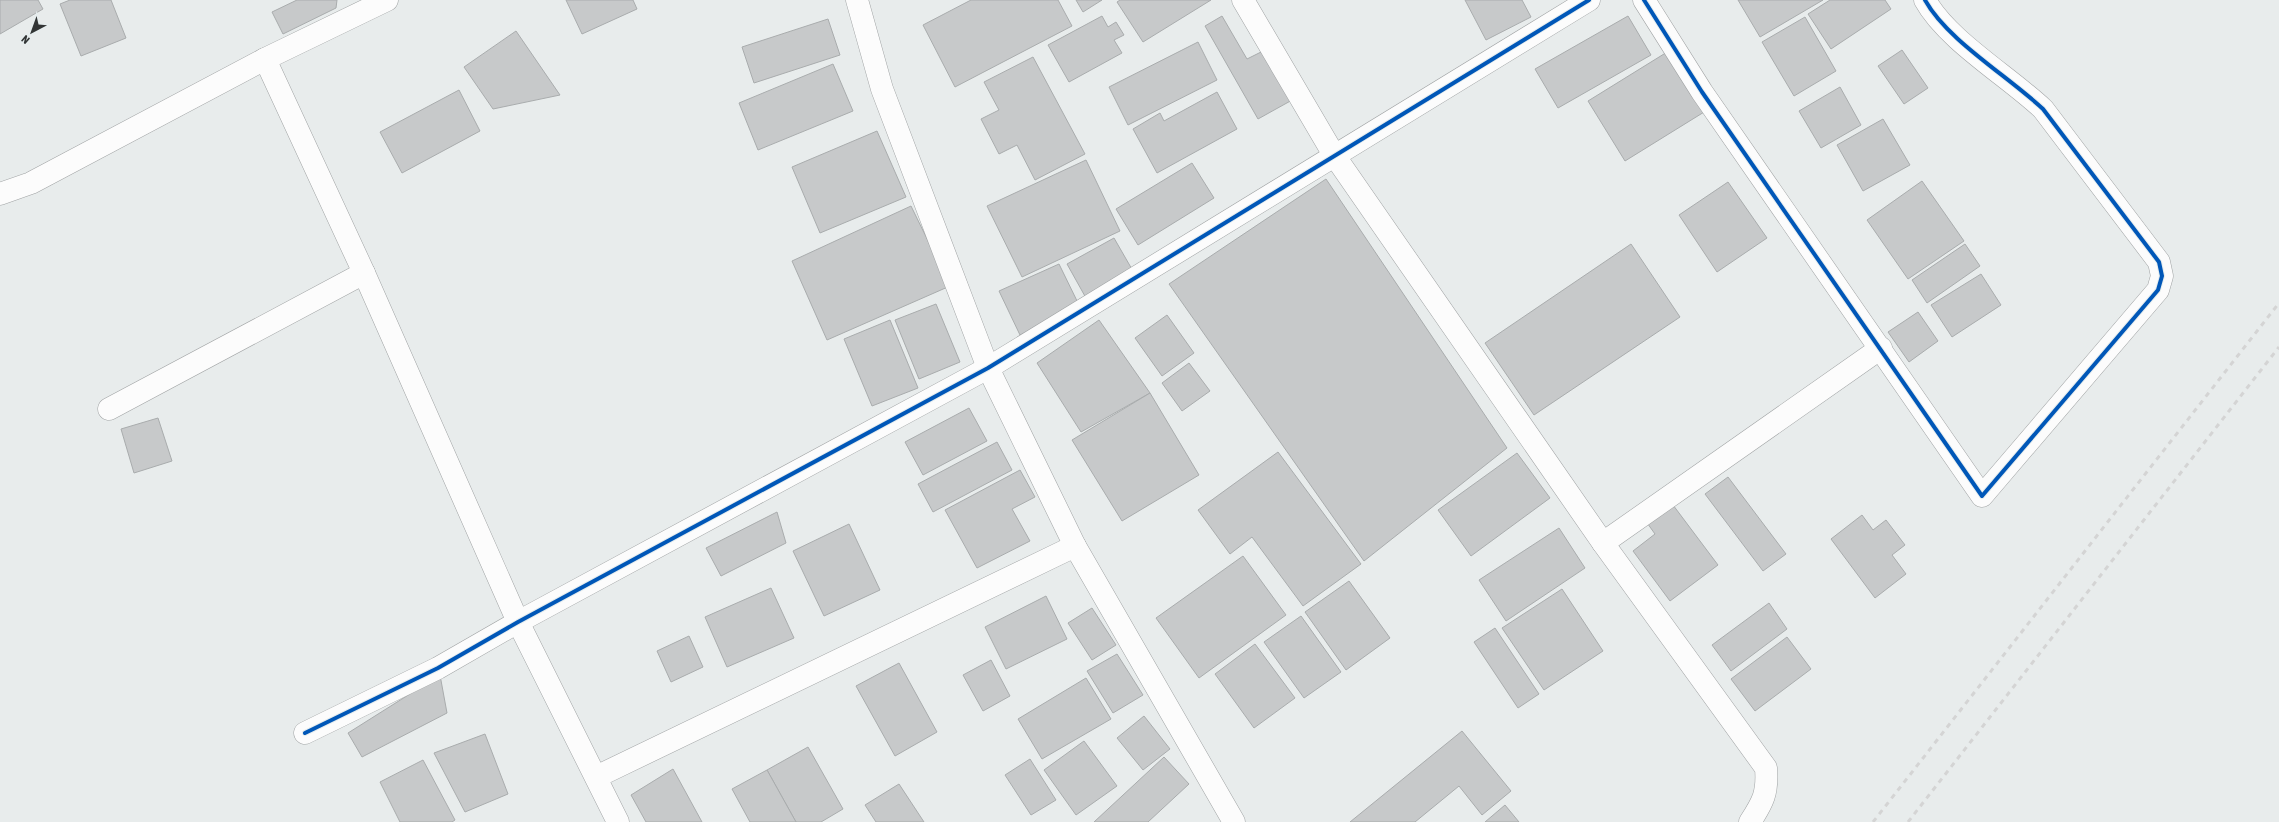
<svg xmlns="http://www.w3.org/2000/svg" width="2279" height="822" font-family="'Asap Condensed',sans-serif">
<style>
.building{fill:#c7c9ca;stroke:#a9acad}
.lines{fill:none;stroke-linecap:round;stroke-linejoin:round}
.minor-casing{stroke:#a0a3a4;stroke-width:23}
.minor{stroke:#fcfcfc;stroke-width:22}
.rail{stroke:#d4d4d4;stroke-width:3;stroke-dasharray:5 5;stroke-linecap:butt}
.cycleway-casing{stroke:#e6edee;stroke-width:6}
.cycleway{stroke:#0057b8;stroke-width:4}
</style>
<rect width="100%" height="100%" fill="#e8ecec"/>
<!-- building -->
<g class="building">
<polygon points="0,0 38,0 43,9 0,34"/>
<polygon points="70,0 111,0 126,38 81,56 60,4"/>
<polygon points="297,0 337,0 336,8 283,34 272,12"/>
<polygon points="566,0 633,0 637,9 582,34"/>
<polygon points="971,0 1058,0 1072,26 955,87 923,25"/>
<polygon points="1076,0 1102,0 1083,12"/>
<polygon points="1120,0 1211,0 1143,42 1117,2"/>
<polygon points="1465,0 1522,0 1531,17 1486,40"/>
<polygon points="1738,0 1823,0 1760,37"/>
<polygon points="1830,0 1885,0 1891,9 1831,49 1808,14"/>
<polygon points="1102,16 1108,27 1116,22 1124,35 1114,40 1122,53 1069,82 1048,45"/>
<polygon points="1222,16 1247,59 1265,50 1294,99 1258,119 1205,26"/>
<polygon points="1628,16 1651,55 1558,108 1535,69"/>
<polygon points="1805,17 1836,71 1794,96 1762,42"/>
<polygon points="828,19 840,55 754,83 742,47"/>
<polygon points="516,31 560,95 493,109 464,67"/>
<polygon points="1198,42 1217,80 1128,125 1109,87"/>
<polygon points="1672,49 1709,109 1625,161 1588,101"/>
<polygon points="1902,50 1928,88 1904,104 1878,66"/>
<polygon points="1033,57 1085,154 1035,180 1017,145 999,154 981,119 999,110 984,82"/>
<polygon points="833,64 853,111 758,150 739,103"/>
<polygon points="1840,87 1861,125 1821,148 1799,111"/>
<polygon points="459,90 480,131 402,173 380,132"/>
<polygon points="1217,92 1237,129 1157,173 1133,129 1160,113 1164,121"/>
<polygon points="1883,119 1910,165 1863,191 1837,145"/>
<polygon points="877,131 906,197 820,233 792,167"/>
<polygon points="1086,160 1120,231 1022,277 987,206"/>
<polygon points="1192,163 1214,198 1138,245 1116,209"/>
<polygon points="1326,179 1507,448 1364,561 1169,284"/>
<polygon points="1922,181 1964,241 1908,279 1867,220"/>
<polygon points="1728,182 1767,238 1717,272 1679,215"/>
<polygon points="911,206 950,286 827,340 792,261"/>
<polygon points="1114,238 1133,271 1086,298 1067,264"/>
<polygon points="1631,244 1680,317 1534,415 1485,343"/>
<polygon points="1965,244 1980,266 1927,303 1912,280"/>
<polygon points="1059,264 1080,307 1020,335 999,291"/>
<polygon points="1981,274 2001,305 1952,337 1931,305"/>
<polygon points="936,304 960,362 919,379 895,320"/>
<polygon points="1918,312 1938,341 1909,362 1888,332"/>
<polygon points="1167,315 1194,353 1162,376 1135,338"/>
<polygon points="890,320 918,388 872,406 844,339"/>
<polygon points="1099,320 1150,393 1081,432 1037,363"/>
<polygon points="1189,363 1210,391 1182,411 1162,383"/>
<polygon points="1150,393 1199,475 1122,521 1072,440"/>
<polygon points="969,408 987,441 923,475 905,442"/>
<polygon points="158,418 172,461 134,473 121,429"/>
<polygon points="997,442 1012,470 933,512 918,484"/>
<polygon points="1278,452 1361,564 1303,606 1252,537 1230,554 1198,510"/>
<polygon points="1517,453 1550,498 1471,556 1438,510"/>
<polygon points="1020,470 1035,497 1012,509 1030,541 977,568 945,510"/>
<polygon points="1728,477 1786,554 1763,571 1705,494"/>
<polygon points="1670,501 1718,565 1670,601 1633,551 1655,534 1645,520"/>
<polygon points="777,512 786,543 721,576 706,548"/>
<polygon points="1862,515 1873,530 1886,520 1905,545 1892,555 1906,574 1875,598 1831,539"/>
<polygon points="849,524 880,590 824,616 793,551"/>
<polygon points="1559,528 1585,568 1506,621 1479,580"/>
<polygon points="1243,556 1286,615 1199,678 1156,618"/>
<polygon points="1349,581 1390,638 1346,670 1305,612"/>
<polygon points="771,588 794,638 727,667 705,617"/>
<polygon points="1562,589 1603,651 1544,690 1502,628"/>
<polygon points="1046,596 1067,639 1006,669 985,627"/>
<polygon points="1769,603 1787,629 1731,671 1712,645"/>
<polygon points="1092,608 1116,645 1092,660 1068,623"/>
<polygon points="1301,616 1341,672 1304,698 1264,642"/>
<polygon points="1495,628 1539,694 1518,708 1474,642"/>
<polygon points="689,636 703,667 671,682 657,651"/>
<polygon points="1787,637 1811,669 1755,711 1731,679"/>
<polygon points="1255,644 1295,698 1254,728 1215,674"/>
<polygon points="1117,654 1143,695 1113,713 1087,671"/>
<polygon points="991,660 1010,696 983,711 963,675"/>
<polygon points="899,663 937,732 895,756 856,686"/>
<polygon points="440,675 447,713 362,757 348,733"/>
<polygon points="1086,678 1111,719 1042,759 1018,719"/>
<polygon points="1144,716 1170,749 1143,770 1117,738"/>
<polygon points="1462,731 1511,791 1482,815 1459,786 1415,822 1350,822"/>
<polygon points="485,734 508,794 465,812 434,753"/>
<polygon points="1084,741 1117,786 1076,815 1044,770"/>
<polygon points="808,747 843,809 821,822 796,822 767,770"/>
<polygon points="1164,757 1189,784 1148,822 1094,822"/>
<polygon points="1030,759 1056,800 1031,815 1005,775"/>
<polygon points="423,760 455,820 452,822 400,822 380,782"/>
<polygon points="673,769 702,822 646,822 631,795"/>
<polygon points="767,770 796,822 750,822 732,789"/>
<polygon points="899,784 924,822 876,822 865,805"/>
<polygon points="1505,805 1519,822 1485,822"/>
</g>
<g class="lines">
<!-- minor casing -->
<g class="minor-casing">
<g id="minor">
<polyline points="857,0 882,89 988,368 1075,546 1234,822"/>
<path d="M 1243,0 L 1334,155 L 1603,543 L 1766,768 C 1768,793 1763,802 1750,822"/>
<path d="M 1644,0 L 1702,92 L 1982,496 L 2158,290 L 2162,276 L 2159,262 L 2043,109 C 2008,76 1947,40 1925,0"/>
<polyline points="265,59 364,273 518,622 618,822"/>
<polyline points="0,194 31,183 265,59 387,0"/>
<polyline points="109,409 364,273"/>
<polyline points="1603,543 1881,348"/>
<polyline points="305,733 438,668 518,622 988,368 1589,0"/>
<polyline points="596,777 1075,546"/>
</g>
</g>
<!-- minor -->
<use href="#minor" class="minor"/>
<!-- rail -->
<g class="rail">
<polyline points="1873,822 2279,303"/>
<polyline points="1908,822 2279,347"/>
</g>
<!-- cycleway casing -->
<g class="cycleway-casing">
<g id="cycleway">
<path d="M 1644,0 L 1702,92 L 1982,496 L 2158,290 L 2162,276 L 2159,262 L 2043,109 C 2008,76 1947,40 1925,0"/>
<polyline points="305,733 438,668 518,622 988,368 1589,0"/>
</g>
</g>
<!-- cycleway -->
<use href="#cycleway" class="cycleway"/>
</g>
<!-- north arrow -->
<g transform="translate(32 32) rotate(221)" stroke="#e6edee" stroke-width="3" paint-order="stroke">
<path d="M0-3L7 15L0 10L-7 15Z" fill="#323535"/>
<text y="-6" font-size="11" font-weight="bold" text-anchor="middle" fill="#323535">N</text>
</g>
</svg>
